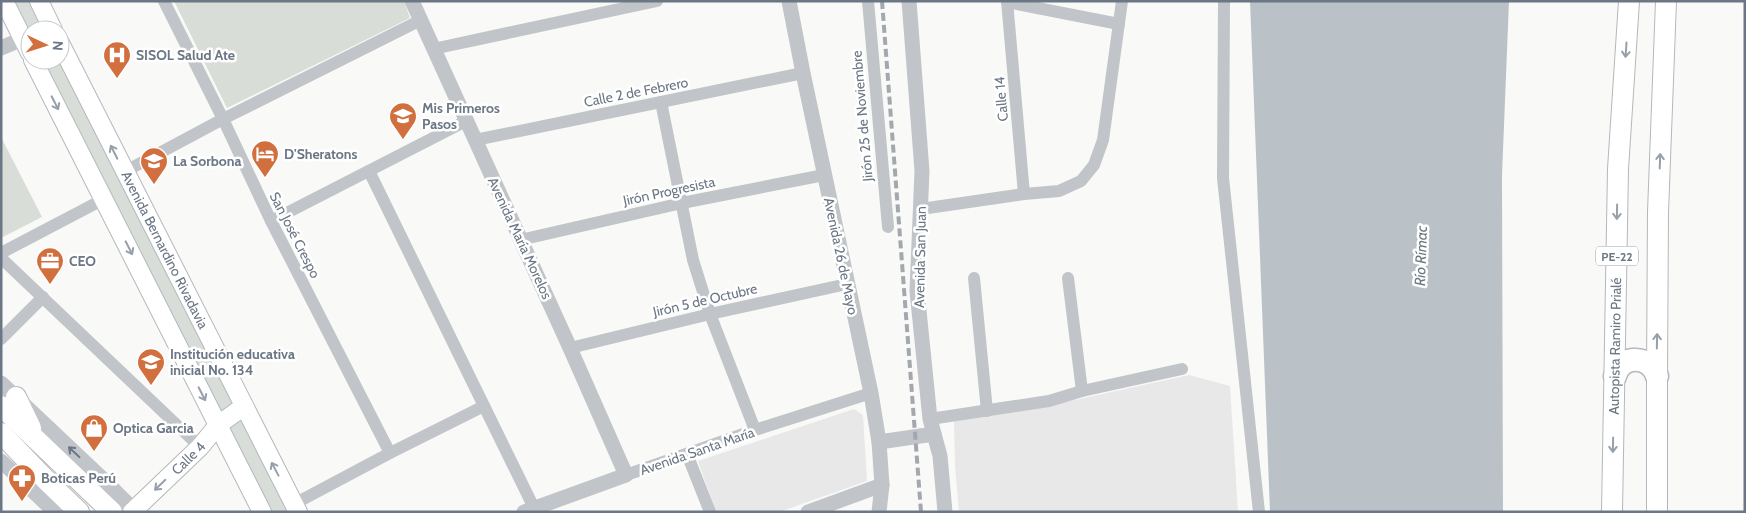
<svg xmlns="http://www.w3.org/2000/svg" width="1746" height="513" font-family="Cabin,sans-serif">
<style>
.built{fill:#e7e8e7}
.green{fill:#d8ddd7}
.water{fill:#bac2c7}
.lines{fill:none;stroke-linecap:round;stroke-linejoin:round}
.secondary-casing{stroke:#b3b8bd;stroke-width:20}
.primary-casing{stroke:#b4b8bc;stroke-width:22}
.trunk-casing{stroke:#b4b7bb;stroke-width:22}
.motorway-casing{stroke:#b4b7bb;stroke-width:25}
.minor{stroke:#c1c4c8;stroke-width:12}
.tertiary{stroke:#c1c4c8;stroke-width:15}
.secondary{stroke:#fff;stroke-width:18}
.primary{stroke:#fff;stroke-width:20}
.trunk{stroke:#fff;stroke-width:20}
.motorway{stroke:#fff;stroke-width:22}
.rail{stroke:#a3a8ae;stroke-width:4;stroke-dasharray:8 4;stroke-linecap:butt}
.oneway{stroke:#97a0aa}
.oneway2{stroke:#6b7785}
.labels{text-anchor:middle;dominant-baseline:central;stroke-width:5;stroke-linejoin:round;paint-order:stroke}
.shield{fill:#fff;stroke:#97a0aa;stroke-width:1}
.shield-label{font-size:12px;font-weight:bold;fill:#6b7785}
.poi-label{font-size:14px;font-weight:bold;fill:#6b7785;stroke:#fff;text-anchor:start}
.street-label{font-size:14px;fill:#6b7785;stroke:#fff}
.water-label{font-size:15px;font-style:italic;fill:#67777f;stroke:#fff}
</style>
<rect width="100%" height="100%" fill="#f9f9f7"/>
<!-- built -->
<g class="built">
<polygon points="1189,375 1230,386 1238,512 959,512 955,466 954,420 1066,402"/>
<polygon points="854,409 863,415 867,481 779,512 716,512 698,461"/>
</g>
<!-- green -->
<g class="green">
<polygon points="15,1 30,1 45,30 30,30 30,31"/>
<polygon points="174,1 404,1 410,18 227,108"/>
<polygon points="44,60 60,60 234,404 223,411 220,409"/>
<polygon points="1,137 42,217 1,238"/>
<polygon points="240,421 243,421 289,512 270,512 230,430 231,427"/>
</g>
<!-- water -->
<polygon class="water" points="1250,1 1509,1 1502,175 1503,512 1270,512"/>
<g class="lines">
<!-- secondary casing -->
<g class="secondary-casing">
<g id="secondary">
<polyline points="4,1 30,53"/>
<polyline points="39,1 53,30"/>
<path id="s1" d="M 60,43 L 298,512"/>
<polyline points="33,60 262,512"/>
<path id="s2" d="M 132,512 L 200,447 L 218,425 L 243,407"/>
</g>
</g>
<!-- primary casing -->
<g class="primary-casing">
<g id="primary">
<polyline points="16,397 31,428"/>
<polyline points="1,406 112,512"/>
<polyline points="1,433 47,481 79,512"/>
</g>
</g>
<!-- trunk casing -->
<g class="trunk-casing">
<g id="trunk">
<path id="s3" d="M 1612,512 L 1618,169 L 1629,1"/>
<polyline points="1657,512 1657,376 1658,212 1666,1"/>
</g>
</g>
<!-- motorway casing -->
<g class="motorway-casing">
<path id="motorway" d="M 1615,376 C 1621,354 1650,355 1657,376"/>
</g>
<!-- minor -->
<g class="minor">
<polyline points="164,1 223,119 271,221 390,453"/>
<polyline points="868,1 888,227"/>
<polyline points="1007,1 1024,194"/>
<polyline points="1224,1 1223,178 1259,512"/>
<polyline points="1007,2 1119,24"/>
<polyline points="433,49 657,1"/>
<polyline points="661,102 693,260 710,314 755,430"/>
<polyline points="475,140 803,73"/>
<polyline points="369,171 534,508"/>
<polyline points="124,172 223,119 419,21"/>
<polyline points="921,209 1024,194 1059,191 1081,181 1094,165 1103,140 1122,1"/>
<polyline points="271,221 466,121"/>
<polyline points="520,240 682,203 824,175"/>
<polyline points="1,253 104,199"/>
<polyline points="1,258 200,447"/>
<polyline points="974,278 987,411"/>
<polyline points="1068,278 1082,391"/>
<polyline points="1,339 43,297"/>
<polyline points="570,348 710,314 847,284"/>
<polyline points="930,419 1049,401 1082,391 1182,369"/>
<polyline points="687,454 710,512"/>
<polyline points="626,475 755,430 871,393"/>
<polyline points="294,504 390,453 484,406"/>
</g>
<!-- tertiary -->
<g class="tertiary">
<polyline points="412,1 570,348 626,475 524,512"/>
<polyline points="789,1 803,73 871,393 879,442 882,485 879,512"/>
<polyline points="909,1 922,171 917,291 930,419 940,456 945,512"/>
<polyline points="1,48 22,39"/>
<polyline points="1,383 108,484 136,512"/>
<polyline points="879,442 934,434"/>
<polyline points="1,461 55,512"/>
<polyline points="808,512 882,485"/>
</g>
<!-- secondary -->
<use href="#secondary" class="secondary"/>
<!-- primary -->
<use href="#primary" class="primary"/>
<!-- trunk -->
<use href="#trunk" class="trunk"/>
<!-- motorway -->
<use href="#motorway" class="motorway"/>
<!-- rail -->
<polyline class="rail" points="882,1 921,512"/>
</g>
<!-- one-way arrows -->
<defs><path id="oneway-shaft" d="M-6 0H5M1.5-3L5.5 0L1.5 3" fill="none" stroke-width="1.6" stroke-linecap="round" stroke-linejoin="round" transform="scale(1.25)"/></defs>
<g class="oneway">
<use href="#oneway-shaft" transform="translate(1626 50) rotate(94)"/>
<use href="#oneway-shaft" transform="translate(55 103) rotate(63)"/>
<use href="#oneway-shaft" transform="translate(114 152) rotate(-117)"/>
<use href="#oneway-shaft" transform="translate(1660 161) rotate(-88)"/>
<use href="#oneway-shaft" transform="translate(1617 212) rotate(91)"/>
<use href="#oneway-shaft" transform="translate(129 248) rotate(63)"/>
<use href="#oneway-shaft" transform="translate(1657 341) rotate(-89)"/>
<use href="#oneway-shaft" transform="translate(202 394) rotate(63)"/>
<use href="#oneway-shaft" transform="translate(1613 445) rotate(91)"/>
<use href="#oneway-shaft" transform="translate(275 469) rotate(-118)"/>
<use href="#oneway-shaft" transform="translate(160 485) rotate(136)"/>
</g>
<use class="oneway2" href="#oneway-shaft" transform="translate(74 452) rotate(-137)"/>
<!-- icons -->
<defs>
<g id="hospital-pin" transform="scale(1.4375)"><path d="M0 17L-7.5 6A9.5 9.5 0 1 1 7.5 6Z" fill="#d26f3e" stroke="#fff"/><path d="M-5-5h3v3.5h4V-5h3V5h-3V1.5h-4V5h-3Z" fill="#fff"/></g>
<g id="school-pin" transform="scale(1.4375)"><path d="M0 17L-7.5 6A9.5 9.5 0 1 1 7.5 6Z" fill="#d26f3e" stroke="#fff"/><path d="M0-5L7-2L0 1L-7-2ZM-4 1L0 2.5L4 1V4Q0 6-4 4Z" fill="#fff"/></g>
<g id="hotel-pin" transform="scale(1.4375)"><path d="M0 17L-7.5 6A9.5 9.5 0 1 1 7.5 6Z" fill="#d26f3e" stroke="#fff"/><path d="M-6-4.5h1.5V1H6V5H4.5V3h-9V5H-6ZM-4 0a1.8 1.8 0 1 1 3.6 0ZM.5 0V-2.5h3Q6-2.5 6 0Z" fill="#fff"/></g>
<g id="university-pin" transform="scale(1.4375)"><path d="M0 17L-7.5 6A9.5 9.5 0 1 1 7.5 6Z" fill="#d26f3e" stroke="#fff"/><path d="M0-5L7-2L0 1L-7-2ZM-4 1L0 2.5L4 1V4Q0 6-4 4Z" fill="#fff"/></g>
<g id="office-pin" transform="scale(1.4375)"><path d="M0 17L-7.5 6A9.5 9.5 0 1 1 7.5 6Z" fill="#d26f3e" stroke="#fff"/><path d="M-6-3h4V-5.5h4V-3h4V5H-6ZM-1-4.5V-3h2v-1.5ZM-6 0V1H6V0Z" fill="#fff"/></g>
<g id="shop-pin" transform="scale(1.4375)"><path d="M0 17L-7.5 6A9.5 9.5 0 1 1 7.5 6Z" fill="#d26f3e" stroke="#fff"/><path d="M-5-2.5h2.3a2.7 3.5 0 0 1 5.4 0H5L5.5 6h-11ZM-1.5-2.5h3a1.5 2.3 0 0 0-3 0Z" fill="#fff"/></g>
<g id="pharmacy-pin" transform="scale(1.4375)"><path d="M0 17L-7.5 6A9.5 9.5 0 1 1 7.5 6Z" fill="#d26f3e" stroke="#fff"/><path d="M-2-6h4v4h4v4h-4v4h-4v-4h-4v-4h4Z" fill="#fff"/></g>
</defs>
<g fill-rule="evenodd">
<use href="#hospital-pin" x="117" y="55"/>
<use href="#school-pin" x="403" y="116"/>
<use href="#hotel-pin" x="265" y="154"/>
<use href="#university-pin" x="154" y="161"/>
<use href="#office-pin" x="50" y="261"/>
<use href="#school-pin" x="151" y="362"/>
<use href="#shop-pin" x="94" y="428"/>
<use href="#pharmacy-pin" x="22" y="478"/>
</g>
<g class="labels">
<!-- shield labels -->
<rect class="shield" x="1596" y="246.5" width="42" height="19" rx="4"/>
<g class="shield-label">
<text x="1617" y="256">PE-22</text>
</g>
<!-- poi labels -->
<g class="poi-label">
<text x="136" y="55">SISOL Salud Ate</text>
<text x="422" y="108">Mis Primeros<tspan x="422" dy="16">Pasos</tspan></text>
<text x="284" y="154">D'Sheratons</text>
<text x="173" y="161">La Sorbona</text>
<text x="69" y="261">CEO</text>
<text x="170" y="354">Institución educativa<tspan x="170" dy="16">inicial No. 134</tspan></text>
<text x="113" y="428">Optica Garcia</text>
<text x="41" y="478">Boticas Perú</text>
</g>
<!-- street labels -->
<g class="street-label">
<text transform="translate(636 92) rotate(-11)">Calle 2 de Febrero</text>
<text transform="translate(1001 99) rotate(-95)">Calle 14</text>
<text transform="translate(862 116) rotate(-95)">Jirón 25 de Noviembre</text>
<text transform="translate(669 191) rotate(-12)">Jirón Progresista</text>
<text transform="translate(295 235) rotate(63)">San José Crespo</text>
<text transform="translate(520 238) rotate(65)">Avenida María Morelos</text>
<text stroke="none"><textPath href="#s1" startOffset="232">Avenida Bernardino Rivadavia</textPath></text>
<text transform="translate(841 256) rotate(78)">Avenida 26 de Mayo</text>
<text transform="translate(920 257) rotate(-89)">Avenida San Juan</text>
<text transform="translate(705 300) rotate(-13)">Jirón 5 de Octubre</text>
<text stroke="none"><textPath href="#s3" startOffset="166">Autopista Ramiro Prialé</textPath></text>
<text transform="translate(697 451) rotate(-19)">Avenida Santa María</text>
<text stroke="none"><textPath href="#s2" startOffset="78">Calle 4</textPath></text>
</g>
<!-- water labels -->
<g class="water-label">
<text transform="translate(1421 256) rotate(-88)">Río Rímac</text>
</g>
</g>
<!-- border -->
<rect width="1746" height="513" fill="none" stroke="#6b7785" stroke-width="5"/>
<!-- north arrow -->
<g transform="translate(45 45) rotate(94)"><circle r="24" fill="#ffffff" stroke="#c4c9ce"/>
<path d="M0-4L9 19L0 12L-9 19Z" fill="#d26f3e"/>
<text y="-8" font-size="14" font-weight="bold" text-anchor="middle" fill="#6b7785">N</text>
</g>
</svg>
